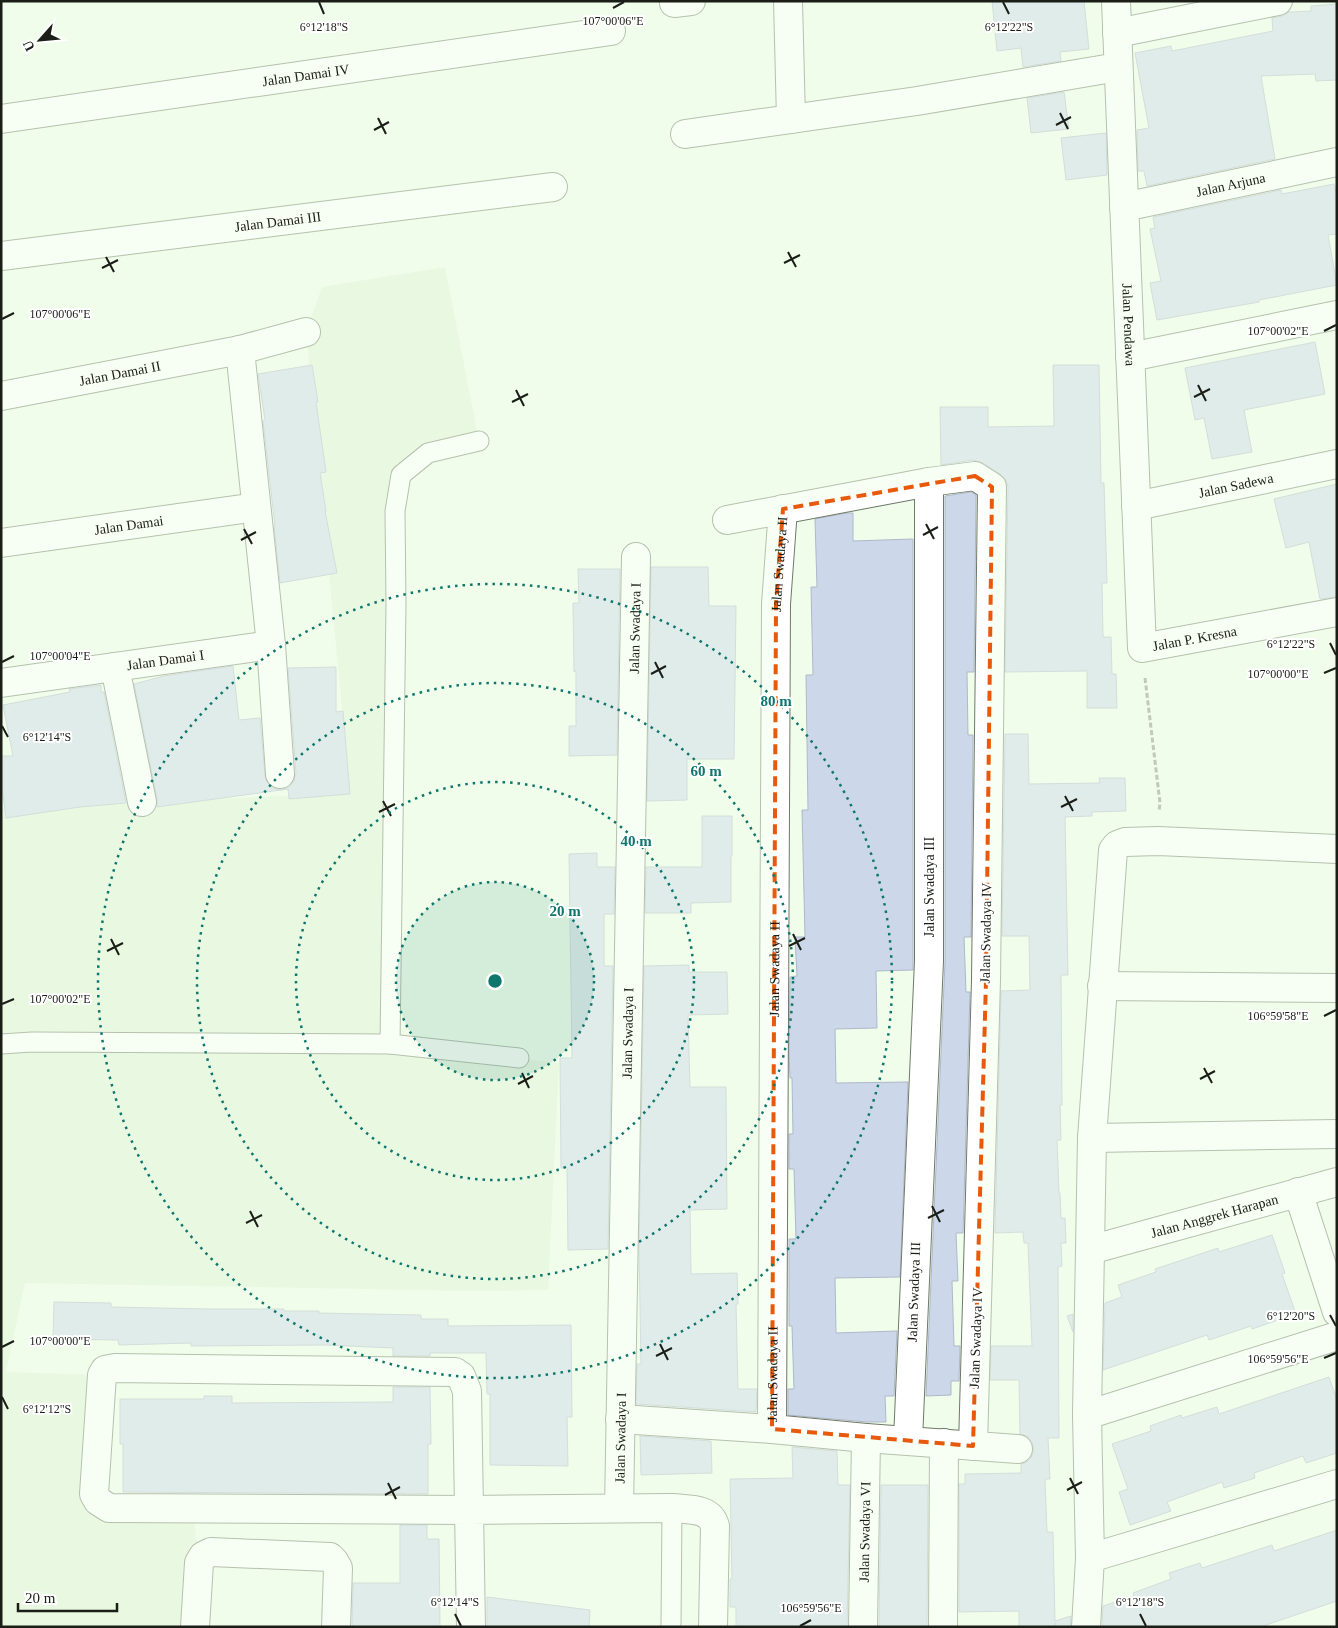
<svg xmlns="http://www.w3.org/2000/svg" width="1338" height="1628" font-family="'Times New Roman',serif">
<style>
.built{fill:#e1f2d8}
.building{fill:#cdd7ea;stroke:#aeb8ca}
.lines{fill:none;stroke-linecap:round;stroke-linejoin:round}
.lane-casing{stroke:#6e7968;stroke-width:21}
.street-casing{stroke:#6e7968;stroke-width:30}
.path{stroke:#848d80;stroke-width:3;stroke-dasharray:5 2.5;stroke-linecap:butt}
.lane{stroke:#fff;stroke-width:19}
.street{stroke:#fff;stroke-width:28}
.marked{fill:none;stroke:#e8590c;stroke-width:4;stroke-dasharray:10 6;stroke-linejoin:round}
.ticks{fill:none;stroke:#1a1e17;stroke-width:2}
.ring{fill:none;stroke:#0f766e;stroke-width:2.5;stroke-dasharray:2.5 5}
.labels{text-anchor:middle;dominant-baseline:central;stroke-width:4;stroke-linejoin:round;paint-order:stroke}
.street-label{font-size:14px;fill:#1a1e17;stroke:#fff}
.ticks-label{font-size:12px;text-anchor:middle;fill:#1a1e17;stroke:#fff;stroke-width:4;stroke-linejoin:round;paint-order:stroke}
.centre{fill:#0f766e;stroke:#fff;stroke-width:2.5}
.ring-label{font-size:15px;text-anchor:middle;font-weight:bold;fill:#0f766e;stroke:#fff;stroke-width:4;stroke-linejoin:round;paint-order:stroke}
</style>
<rect width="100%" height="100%" fill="#f0fdea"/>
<!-- built -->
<polygon class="built" points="445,267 479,441 401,475 391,1044 559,1063 548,1290 471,1291 25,1283 6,1372 102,1375 94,1494 193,1513 199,1563 195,1627 1,1627 1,808 350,793 306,332 322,287"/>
<!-- building -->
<g class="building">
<polygon points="992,1 1084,1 1089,49 1060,52 1061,61 1023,67 1021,48 997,51"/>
<polygon points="1337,4 1337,80 1316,81 1315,74 1261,76 1275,159 1147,186 1144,171 1138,171 1137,130 1149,128 1135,53 1171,46 1172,51 1273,31 1272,18 1282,16 1289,12 1311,11 1311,6"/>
<polygon points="1064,92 1069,129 1031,133 1027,98"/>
<polygon points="1106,133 1107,175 1066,180 1061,138"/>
<polygon points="1334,184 1337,197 1337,234 1328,235 1337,285 1259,300 1259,302 1157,320 1150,283 1161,281 1150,229 1155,228 1153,217 1281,190 1282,194"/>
<polygon points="1315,342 1325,394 1244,410 1252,452 1212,459 1204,418 1195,420 1185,368"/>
<polygon points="312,365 318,402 316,402 326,472 320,473 326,511 325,511 337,573 280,583 274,526 275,526 263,421 265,420 258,374"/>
<polygon points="1053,365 1099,365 1101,483 1104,483 1107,583 1102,583 1103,637 1111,637 1112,674 1116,674 1117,708 1087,708 1087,671 1005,672 1008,487 1006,480 1000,474 983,463 973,460 941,465 940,407 988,407 988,427 1054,426"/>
<polygon points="1337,484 1337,597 1320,599 1309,542 1286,548 1274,499"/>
<polygon points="971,492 976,495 974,672 967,672 968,735 973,735 971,937 964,937 966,992 970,992 963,1233 956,1233 958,1281 952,1281 954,1346 960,1346 959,1381 951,1381 951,1395 926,1396 945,962 945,496"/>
<polygon points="846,513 853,513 853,541 913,539 913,970 876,971 877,1028 835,1029 836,1083 908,1082 900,1277 835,1278 836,1333 897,1331 894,1396 885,1396 886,1422 867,1422 788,1415 788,1389 794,1389 792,1326 789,1326 789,1239 796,1239 794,1169 789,1169 789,1134 793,1134 792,1078 790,1078 789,1053 790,977 797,976 795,937 805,937 802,810 808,810 806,675 813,675 811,587 817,587 815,519"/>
<polygon points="651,567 708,567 709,606 736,606 734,759 687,759 687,800 647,801"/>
<polygon points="578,569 620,569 617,755 569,756 569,726 576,726 576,671 574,672 573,603 579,603"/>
<polygon points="233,666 239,720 260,718 265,776 267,782 273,788 281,790 289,787 294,781 296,773 288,668 336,667 336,712 343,711 350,794 289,799 288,789 157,807 157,799 134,684 164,676"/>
<polygon points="101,685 101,692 104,692 126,803 80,807 6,818 3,794 1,794 1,756 13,756 3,705 70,692 69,689"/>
<polygon points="1005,734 1028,734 1029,784 1100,783 1099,778 1125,778 1126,811 1092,812 1092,816 1065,817 1068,975 1061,975 1062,1105 1060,1105 1061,1140 1057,1140 1059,1193 1060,1193 1061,1218 1065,1218 1066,1243 1061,1243 1062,1266 1058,1267 1059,1438 1048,1438 1050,1479 1045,1479 1047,1532 1053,1532 1055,1621 1071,1616 1070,1627 1056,1627 1055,1623 1055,1627 1019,1627 1019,1611 959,1612 959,1484 965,1484 965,1474 1021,1473 1021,1464 1025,1463 1031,1458 1034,1450 1032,1442 1027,1436 1020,1434 1019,1380 990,1380 991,1346 1032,1346 1028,1243 1024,1243 1023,1232 995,1233 1001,991 1030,990 1029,936 1002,936"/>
<polygon points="702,816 732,816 732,856 731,856 731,902 691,903 691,913 645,913 646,867 702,867"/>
<polygon points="597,853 597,867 615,867 614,914 604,914 604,966 613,966 608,1249 568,1250 567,1168 561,1168 560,1058 572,1058 569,854"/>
<polygon points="689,965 689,972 727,972 728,1014 688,1015 690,1087 726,1087 727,1209 690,1210 691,1274 737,1273 738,1304 736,1304 738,1389 757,1389 756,1412 636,1404 637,1364 641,1364 639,1248 644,966"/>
<polygon points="1272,1235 1285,1273 1282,1274 1296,1314 1252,1329 1251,1326 1209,1340 1207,1335 1103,1370 1105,1303 1122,1297 1118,1285 1156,1272 1155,1269 1218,1248 1219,1252"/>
<polygon points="54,1302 111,1303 111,1307 209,1309 284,1309 284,1311 319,1311 319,1313 421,1315 421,1319 448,1319 448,1326 571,1325 572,1417 567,1417 568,1466 490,1465 490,1394 487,1394 486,1353 430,1353 430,1356 393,1356 393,1348 326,1345 191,1346 191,1343 119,1345 118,1340 53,1339"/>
<polygon points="1073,1314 1073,1332 1067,1316"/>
<polygon points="1329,1377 1337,1400 1337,1453 1306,1463 1303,1456 1254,1473 1255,1478 1224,1488 1222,1482 1167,1502 1171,1511 1130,1525 1119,1492 1128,1489 1112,1444 1151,1431 1150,1426 1181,1415 1182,1418 1217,1407 1219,1414"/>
<polygon points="393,1387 430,1387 431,1444 428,1444 428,1494 123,1492 123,1444 120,1444 120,1399 204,1399 204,1396 232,1396 232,1403 393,1402"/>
<polygon points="640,1436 711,1441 712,1473 641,1475"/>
<polygon points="792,1447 837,1451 838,1485 850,1485 847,1627 736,1627 736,1607 730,1607 730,1579 732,1579 730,1479 793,1478"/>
<polygon points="881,1485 928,1485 927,1627 879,1627"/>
<polygon points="400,1525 427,1525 427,1539 439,1539 440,1627 352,1627 353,1583 400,1583"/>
<polygon points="1337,1530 1337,1601 1260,1627 1102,1627 1103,1606 1134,1596 1133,1593 1171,1579 1169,1573 1200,1563 1202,1568 1272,1545 1274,1551"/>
<polygon points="487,1597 590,1610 589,1627 487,1627"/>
</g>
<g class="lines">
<!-- lane casing -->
<g class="lane-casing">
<g id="lane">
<polyline points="1,1044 32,1042 390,1044 519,1058"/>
<polyline points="390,1044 396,605 395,511 401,475 428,453 479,441"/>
<polyline points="671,1627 672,1508"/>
</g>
</g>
<!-- street casing -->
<g class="street-casing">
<g id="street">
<polyline points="788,1 791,119"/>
<path id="s1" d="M 1116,1 L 1142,648 L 1337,612"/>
<polyline points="674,3 691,1"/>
<polyline points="1117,33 1278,1"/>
<path id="s2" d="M 1,119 L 611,31"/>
<polyline points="685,134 917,101 1118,67"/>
<path id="s3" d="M 1124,207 L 1337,162"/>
<path id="s4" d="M 1,256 L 553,187"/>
<polyline points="240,350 271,645 280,774"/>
<polyline points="1130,357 1337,315"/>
<path id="s5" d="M 1,396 L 240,350 L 306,332"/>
<polyline points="929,482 975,476 992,487 986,980 973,1446"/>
<path id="s6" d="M 1136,506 L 1337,464"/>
<polyline points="727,520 929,482 929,961 908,1440"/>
<path id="s7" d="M 1,543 L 256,507"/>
<polyline points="115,667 142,802"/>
<path id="s8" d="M 1,683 L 271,645"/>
<polyline points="1102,986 1337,988"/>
<polyline points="1092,1138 1337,1134"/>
<polyline points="1298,1192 1337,1312"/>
<path id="s9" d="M 1090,1250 L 1337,1182"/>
<polyline points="1087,1415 1337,1336"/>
<polyline points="620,1419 772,1429 866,1438 1018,1449"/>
<path id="s10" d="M 772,1429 L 776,604 L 783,509"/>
<path id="s11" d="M 619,1508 L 636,557"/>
<polyline points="1090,1558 1337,1484"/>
<polyline points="195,1627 199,1563 203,1556 211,1552 330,1557 334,1561 338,1568 336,1627"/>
<path d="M 471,1627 L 467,1391 L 461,1376 L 455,1372 L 115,1368 L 105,1370 L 102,1375 L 94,1494 L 98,1501 L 109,1508 L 470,1510 L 672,1508 C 688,1510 710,1507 715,1526 L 713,1627"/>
<path id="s12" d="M 863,1627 L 866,1438"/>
<polyline points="943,1627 944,1443"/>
<polyline points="1086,1627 1090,1558 1087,1415 1092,1138 1113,850 1117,845 1125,842 1158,841 1337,849"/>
</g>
</g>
<!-- path -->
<polyline class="path" points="1145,678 1160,803 1159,811"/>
<!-- lane -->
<use href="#lane" class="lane"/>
<!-- street -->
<use href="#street" class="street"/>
</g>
<!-- marked area -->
<path d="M0 0H1338V1628H0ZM 975,476 L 992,487 L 986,980 L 973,1446 L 772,1429 L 776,604 L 783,509 Z" fill="#f0fdea" fill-opacity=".55" fill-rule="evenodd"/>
<path class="marked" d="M 975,476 L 992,487 L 986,980 L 973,1446 L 772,1429 L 776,604 L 783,509 Z"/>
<!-- ticks -->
<path class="ticks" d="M 319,2 L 324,14M 1003,2 L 1009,14M 613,8 L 624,2M 1060,113 L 1068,129M 378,118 L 386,134M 1056,125 L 1071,117M 374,130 L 389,122M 788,252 L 796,267M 106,257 L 114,272M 784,263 L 800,255M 102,268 L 118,260M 2,319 L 14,313M 1324,331 L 1336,325M 1198,385 L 1206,401M 516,390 L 524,406M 1194,397 L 1210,389M 512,402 L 528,394M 926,524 L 934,539M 244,529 L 252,544M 923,535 L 938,527M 241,540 L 256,532M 1330,643 L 1336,655M 2,662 L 14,656M 655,662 L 663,678M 1324,673 L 1336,668M 651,674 L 666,666M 2,726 L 8,737M 1065,796 L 1073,811M 383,801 L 391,816M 1061,807 L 1077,799M 379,812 L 395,804M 793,934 L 801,950M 111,939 L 119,955M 789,946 L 805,938M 107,951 L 123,943M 2,1004 L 14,999M 1324,1016 L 1336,1010M 1204,1068 L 1212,1083M 522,1073 L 529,1088M 1200,1079 L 1215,1071M 518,1084 L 533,1076M 932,1206 L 940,1222M 250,1211 L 258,1227M 928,1218 L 944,1210M 246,1223 L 262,1215M 1330,1315 L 1336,1326M 660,1344 L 668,1360M 2,1347 L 14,1341M 656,1356 L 672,1348M 1324,1358 L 1336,1353M 2,1397 L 8,1409M 1070,1478 L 1078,1494M 388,1483 L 396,1499M 1067,1490 L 1082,1482M 385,1495 L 400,1487M 455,1614 L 461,1626M 1140,1614 L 1146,1626M 800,1626 L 811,1620"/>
<!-- distance rings -->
<circle cx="495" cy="981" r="99" fill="#0f766e" fill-opacity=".12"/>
<g class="ring">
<circle cx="495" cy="981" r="99"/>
<circle cx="495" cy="981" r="199"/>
<circle cx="495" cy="981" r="298"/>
<circle cx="495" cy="981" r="397"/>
</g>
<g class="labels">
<!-- street labels -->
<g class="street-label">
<text stroke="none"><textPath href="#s2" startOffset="308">Jalan Damai IV</textPath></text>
<text stroke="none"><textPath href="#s3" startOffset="109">Jalan Arjuna</textPath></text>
<text stroke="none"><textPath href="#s4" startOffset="279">Jalan Damai III</textPath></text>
<text stroke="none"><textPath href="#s1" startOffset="324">Jalan Pendawa</textPath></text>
<text stroke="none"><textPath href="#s5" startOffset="121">Jalan Damai II</textPath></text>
<text stroke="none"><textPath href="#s6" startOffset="102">Jalan Sadewa</textPath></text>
<text stroke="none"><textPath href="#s7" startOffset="129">Jalan Damai</textPath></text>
<text stroke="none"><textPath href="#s10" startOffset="865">Jalan Swadaya II</textPath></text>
<text stroke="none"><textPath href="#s11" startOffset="880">Jalan Swadaya I</textPath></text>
<text stroke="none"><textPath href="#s1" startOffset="701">Jalan P. Kresna</textPath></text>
<text stroke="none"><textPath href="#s8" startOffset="166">Jalan Damai I</textPath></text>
<text transform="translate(929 887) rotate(-90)">Jalan Swadaya III</text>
<text transform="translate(986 933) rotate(-89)">Jalan Swadaya IV</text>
<text stroke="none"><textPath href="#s10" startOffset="460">Jalan Swadaya II</textPath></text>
<text stroke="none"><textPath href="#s11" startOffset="475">Jalan Swadaya I</textPath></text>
<text stroke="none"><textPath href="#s9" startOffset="129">Jalan Anggrek Harapan</textPath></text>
<text transform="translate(914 1292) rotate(-88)">Jalan Swadaya III</text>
<text transform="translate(976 1338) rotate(-88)">Jalan Swadaya IV</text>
<text stroke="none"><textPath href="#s10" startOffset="55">Jalan Swadaya II</textPath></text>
<text stroke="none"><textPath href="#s11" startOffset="70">Jalan Swadaya I</textPath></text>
<text stroke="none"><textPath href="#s12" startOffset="95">Jalan Swadaya VI</textPath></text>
</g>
</g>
<g class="ticks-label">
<text x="613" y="25">107°00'06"E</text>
<text x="324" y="31">6°12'18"S</text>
<text x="1009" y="31">6°12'22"S</text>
<text x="60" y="318">107°00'06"E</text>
<text x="1278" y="335">107°00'02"E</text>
<text x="1291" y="648">6°12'22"S</text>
<text x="60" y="660">107°00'04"E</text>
<text x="1278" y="678">107°00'00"E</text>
<text x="47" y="741">6°12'14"S</text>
<text x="60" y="1003">107°00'02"E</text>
<text x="1278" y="1020">106°59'58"E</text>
<text x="1291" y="1320">6°12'20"S</text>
<text x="60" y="1345">107°00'00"E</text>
<text x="1278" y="1363">106°59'56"E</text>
<text x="47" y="1413">6°12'12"S</text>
<text x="455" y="1606">6°12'14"S</text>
<text x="1140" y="1606">6°12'18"S</text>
<text x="811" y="1612">106°59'56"E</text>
</g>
<circle cx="495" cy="981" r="8" class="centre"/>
<g class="ring-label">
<text x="776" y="706">80 m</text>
<text x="706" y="776">60 m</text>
<text x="636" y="846">40 m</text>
<text x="565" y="916">20 m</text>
</g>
<!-- border -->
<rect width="1338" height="1628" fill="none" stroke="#1a1e17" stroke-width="5"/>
<!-- north arrow -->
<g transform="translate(40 40) rotate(243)" stroke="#ffffff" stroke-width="4" paint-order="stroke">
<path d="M0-4L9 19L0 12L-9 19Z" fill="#1a1e17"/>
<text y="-8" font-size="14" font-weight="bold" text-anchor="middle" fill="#1a1e17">U</text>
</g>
<!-- scale -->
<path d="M18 1603v8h99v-8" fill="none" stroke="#1a1e17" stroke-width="2.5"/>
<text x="25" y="1603" font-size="15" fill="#1a1e17" stroke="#ffffff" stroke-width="4" paint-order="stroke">20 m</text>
</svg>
